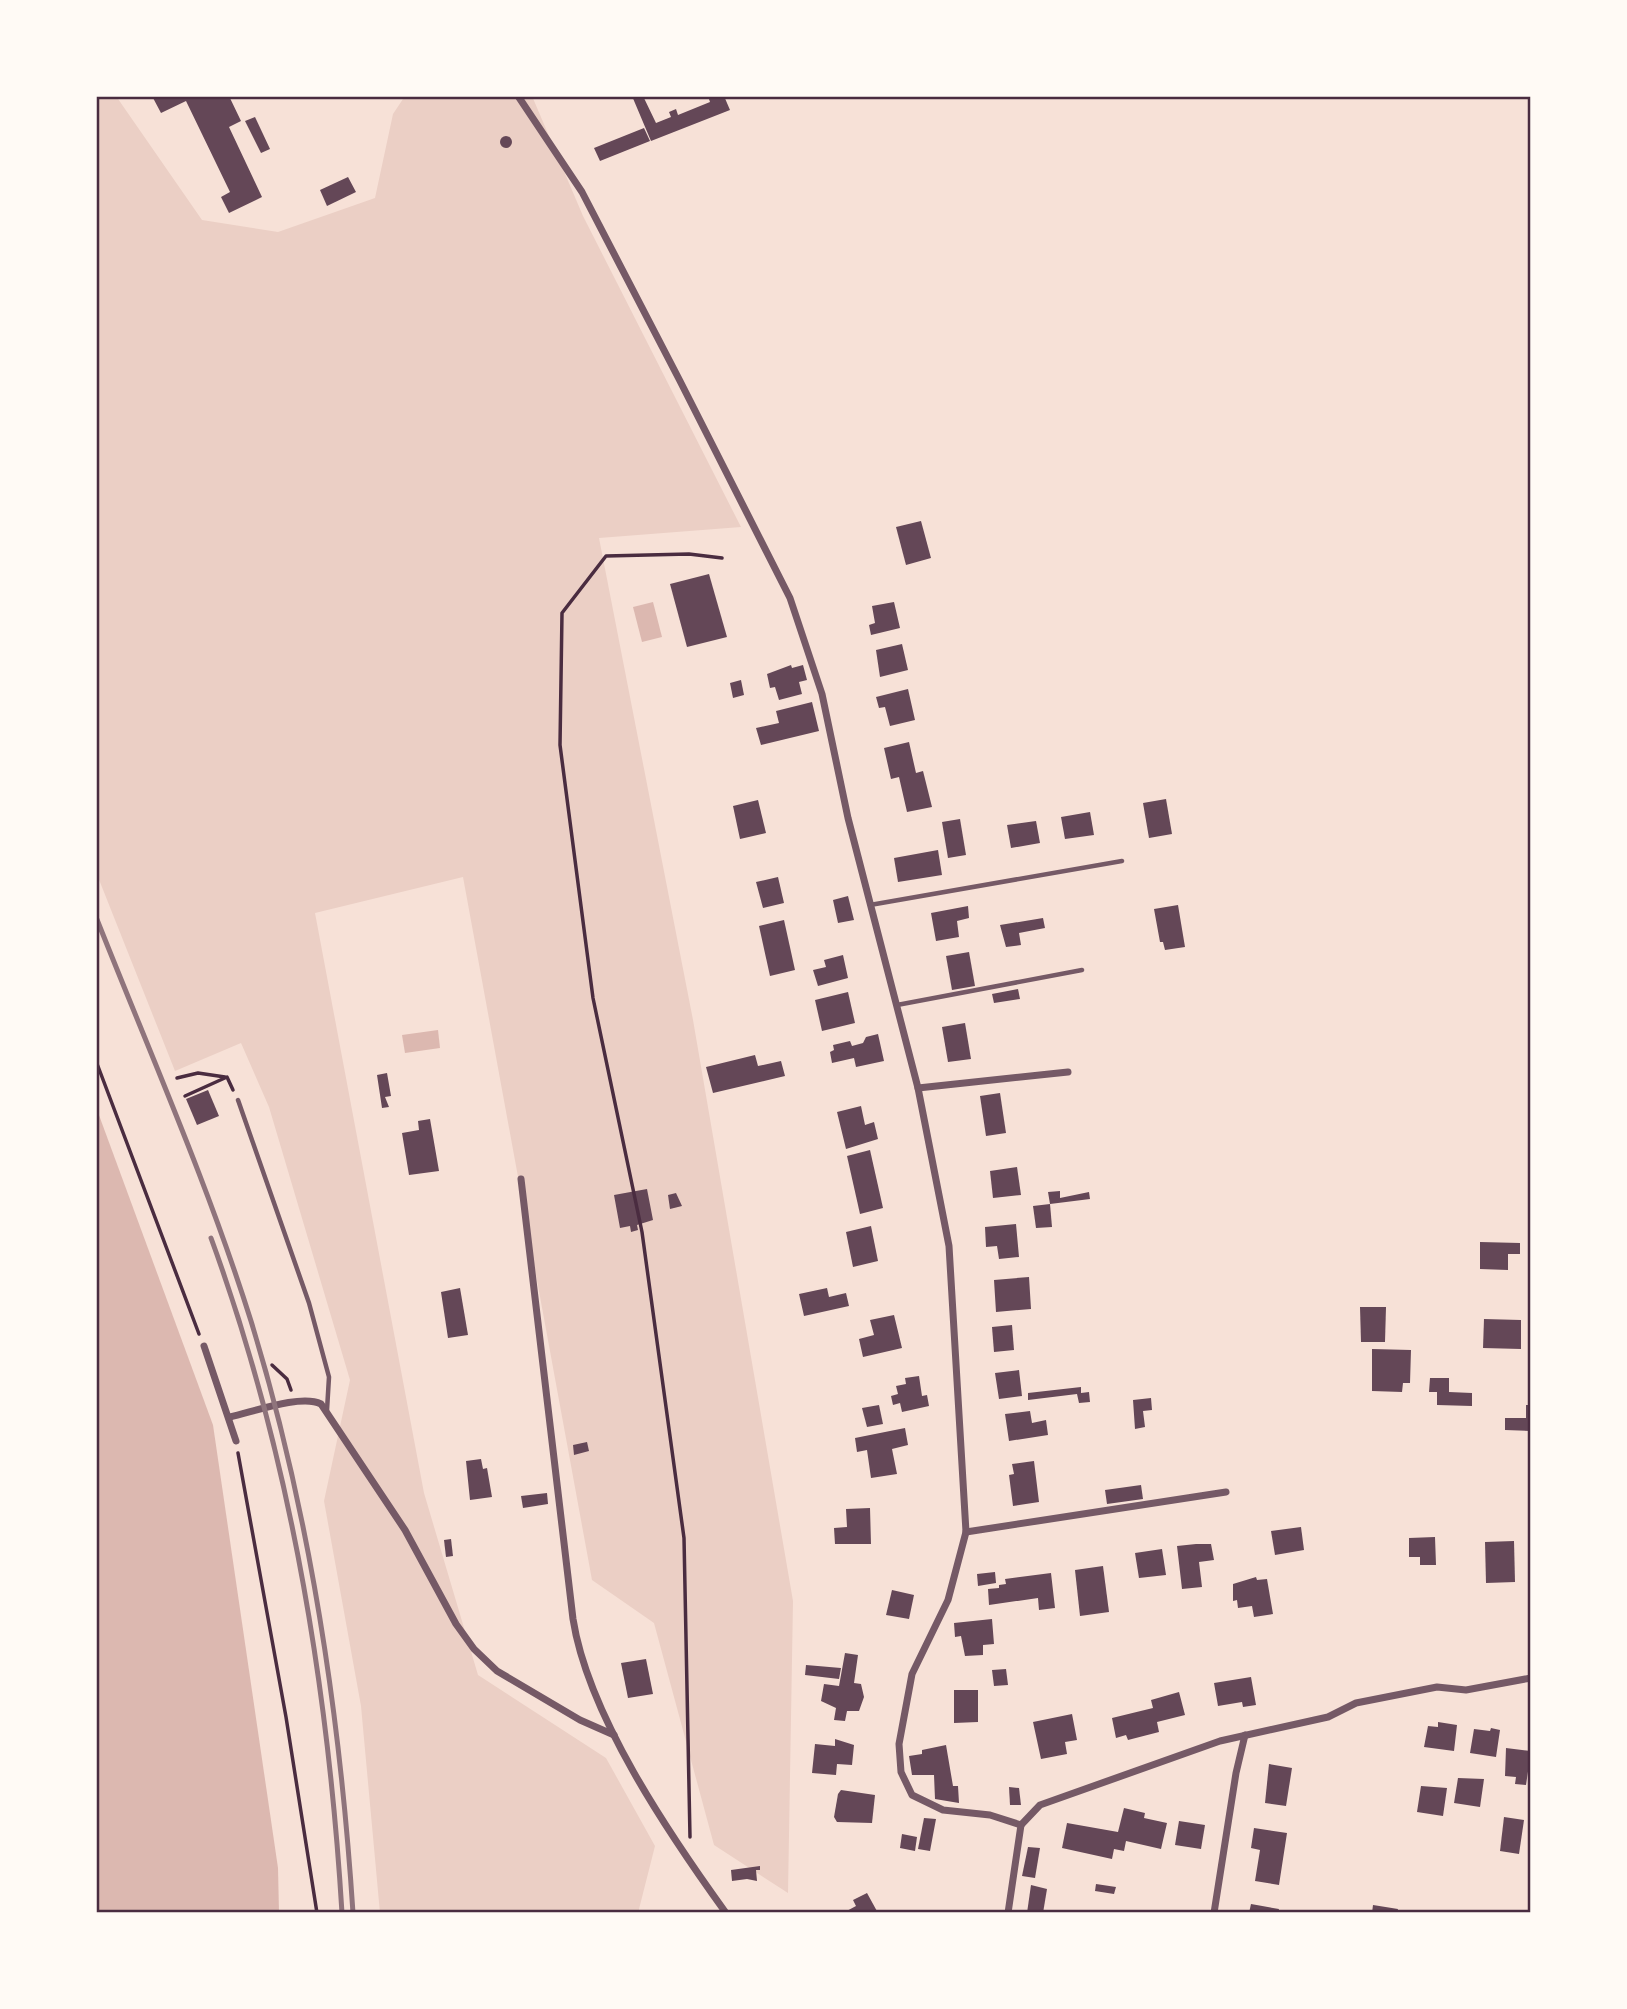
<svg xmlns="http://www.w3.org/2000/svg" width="1627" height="2009" font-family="'DM Sans',sans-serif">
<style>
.green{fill:#ebcfc5}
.water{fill:#dcb8b0}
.building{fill:#644757}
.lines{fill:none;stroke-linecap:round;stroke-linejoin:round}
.path{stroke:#4a2c40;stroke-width:3.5}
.service{stroke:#755966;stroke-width:4.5}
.minor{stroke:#755966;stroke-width:7}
.rail{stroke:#8f747c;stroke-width:5}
.neatline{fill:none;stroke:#4a2c40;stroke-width:2.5}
</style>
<rect width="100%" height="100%" fill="#f7e1d7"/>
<!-- green -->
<polygon class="green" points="96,96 116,96 202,220 278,232 375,198 393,114 405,96 532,96 583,216 741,527 599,538 693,1020 793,1601 788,1893 714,1845 654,1623 592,1580 463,877 315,913 424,1493 478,1675 606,1758 655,1846 638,1913 380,1913 361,1706 324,1501 350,1380 269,1107 241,1043 175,1071 96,872"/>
<!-- water -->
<g class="water">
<polygon points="653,602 662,637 642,642 633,607"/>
<polygon points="438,1030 440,1048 405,1053 402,1035"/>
<polygon points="96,1107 213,1425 278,1868 279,1913 96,1913"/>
</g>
<!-- building -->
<g class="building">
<polygon points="152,96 229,96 241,121 229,127 262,197 229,213 221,197 230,192 186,101 161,113"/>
<polygon points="632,96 643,96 656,123 671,117 669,112 676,109 678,115 710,102 708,96 724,96 730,110 651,141"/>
<polygon points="255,117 270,149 261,153 245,121"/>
<polygon points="644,128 650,141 600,161 594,148"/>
<circle cx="506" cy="142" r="6"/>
<polygon points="348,177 356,192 327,206 320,190"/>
<polygon points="921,521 931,558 906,565 896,527"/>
<polygon points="709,574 727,637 687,647 670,584"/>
<polygon points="894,602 900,628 871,635 869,625 875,623 872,606"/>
<polygon points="902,644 908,670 880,677 876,650"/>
<polygon points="791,665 792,668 803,665 807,680 799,682 802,694 779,700 775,687 770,688 767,674"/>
<polygon points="741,680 744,695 733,698 730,683"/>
<polygon points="908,689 915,720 890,726 885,707 879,708 876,697"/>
<polygon points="812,702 819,731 761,745 756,728 779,723 776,711"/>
<polygon points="909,742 916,773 923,771 932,807 907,812 899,777 891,779 884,748"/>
<polygon points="1166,799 1172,834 1149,838 1143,803"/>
<polygon points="758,800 766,833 740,839 733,806"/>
<polygon points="1090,812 1094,835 1065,839 1061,817"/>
<polygon points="960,819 966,855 948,858 942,822"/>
<polygon points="1036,821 1040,843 1011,848 1007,825"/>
<polygon points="938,850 942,875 898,882 894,858"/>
<polygon points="778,877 784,903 763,908 756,882"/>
<polygon points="848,896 854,920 838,923 833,900"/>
<polygon points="1178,905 1185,947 1165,950 1163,942 1160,942 1154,909"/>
<polygon points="968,906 969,918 957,921 959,937 936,941 931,913"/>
<polygon points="1043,918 1045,928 1019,933 1021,945 1006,947 1000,925"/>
<polygon points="784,920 795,970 770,976 759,926"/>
<polygon points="969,952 975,986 952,990 946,956"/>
<polygon points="843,955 848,978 818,986 813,970 826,967 824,960"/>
<polygon points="1018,989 1020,999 994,1003 992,994"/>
<polygon points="848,992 855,1023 822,1031 815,1000"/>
<polygon points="965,1023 971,1059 948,1062 942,1027"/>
<polygon points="878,1034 884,1061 856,1067 854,1058 832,1063 830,1052 834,1050 833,1045 850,1041 852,1046 863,1043 866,1037"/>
<polygon points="755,1055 758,1066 781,1061 785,1076 713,1093 706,1067"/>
<polygon points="387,1073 391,1096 385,1097 389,1107 382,1108 377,1075"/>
<polygon points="208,1090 219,1116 197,1125 186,1099"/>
<polygon points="1000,1093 1006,1133 986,1136 980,1096"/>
<polygon points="861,1106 865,1125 874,1122 878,1139 846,1149 837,1112"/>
<polygon points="430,1119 439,1171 409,1175 402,1133 419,1130 418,1121"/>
<polygon points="870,1150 883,1208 860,1214 847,1156"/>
<polygon points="1017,1167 1021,1195 993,1198 990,1171"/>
<polygon points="647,1189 653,1220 637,1225 638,1230 631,1232 630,1226 620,1228 614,1195"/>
<polygon points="1060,1191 1060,1198 1089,1192 1090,1199 1050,1204 1048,1192"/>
<polygon points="676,1193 682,1206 670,1209 668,1195"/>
<polygon points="1050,1204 1052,1227 1036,1228 1033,1206"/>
<polygon points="1016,1224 1019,1257 999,1259 997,1246 986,1247 985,1227"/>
<polygon points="871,1226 878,1261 853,1267 846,1232"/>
<polygon points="1480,1242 1520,1243 1520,1254 1508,1254 1508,1270 1480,1269"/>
<polygon points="1029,1277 1031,1309 996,1312 994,1280"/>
<polygon points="460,1288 468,1335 448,1338 441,1292"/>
<polygon points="827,1288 829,1297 846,1293 849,1306 804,1316 799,1294"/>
<polygon points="1360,1307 1386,1307 1385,1342 1361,1342"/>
<polygon points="894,1315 902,1348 863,1357 859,1339 874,1335 870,1320"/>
<polygon points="1484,1319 1521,1320 1521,1349 1483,1348"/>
<polygon points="1012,1325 1014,1350 994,1352 992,1327"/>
<polygon points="1372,1349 1411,1350 1410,1383 1403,1383 1402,1392 1372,1391"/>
<polygon points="1019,1370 1022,1396 999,1399 995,1373"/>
<polygon points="919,1376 922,1396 927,1395 929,1406 902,1412 900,1403 893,1405 891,1396 898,1394 896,1386 906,1384 905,1378"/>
<polygon points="1430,1378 1449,1378 1449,1392 1472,1393 1472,1406 1437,1405 1437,1392 1429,1392"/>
<polygon points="1081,1387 1081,1393 1089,1392 1090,1402 1079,1403 1077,1394 1028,1400 1028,1393"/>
<polygon points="1151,1398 1152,1410 1143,1411 1145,1427 1135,1429 1133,1400"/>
<polygon points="879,1405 883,1424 867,1427 862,1408"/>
<polygon points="1526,1405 1531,1405 1531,1431 1505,1430 1505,1418 1526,1418"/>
<polygon points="1030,1411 1032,1423 1046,1420 1048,1435 1009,1441 1005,1414"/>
<polygon points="905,1428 908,1445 892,1449 897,1474 871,1478 867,1450 857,1452 855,1438"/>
<polygon points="587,1442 589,1451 574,1455 573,1445"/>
<polygon points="481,1459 483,1469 487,1468 492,1497 470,1500 466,1461"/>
<polygon points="1034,1461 1039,1502 1013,1506 1009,1475 1014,1474 1012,1464"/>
<polygon points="1141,1485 1143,1499 1107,1504 1105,1490"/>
<polygon points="547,1493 548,1504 523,1508 521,1496"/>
<polygon points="870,1508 871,1544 835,1544 834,1528 847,1527 846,1509"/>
<polygon points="1301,1527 1304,1550 1275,1555 1271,1531"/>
<polygon points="1435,1537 1436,1565 1420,1565 1420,1557 1409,1557 1409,1538"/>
<polygon points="451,1539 453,1556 446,1557 444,1540"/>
<polygon points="1514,1541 1515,1582 1486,1583 1485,1542"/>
<polygon points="1196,1544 1211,1544 1214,1560 1199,1562 1202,1587 1182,1589 1177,1546"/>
<polygon points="1162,1549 1166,1575 1139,1578 1135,1553"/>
<polygon points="1103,1566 1109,1612 1080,1616 1075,1570"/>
<polygon points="995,1572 996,1583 978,1586 977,1574"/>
<polygon points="1051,1573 1055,1608 1039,1610 1038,1598 989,1605 988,1589 999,1588 999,1585 1006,1584 1005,1579"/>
<polygon points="1256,1577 1257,1580 1267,1579 1273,1614 1254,1617 1252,1606 1238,1608 1237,1600 1233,1601 1233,1584"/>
<polygon points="892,1590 914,1595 909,1619 886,1615"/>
<polygon points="992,1619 994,1644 983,1645 983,1655 965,1656 961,1636 955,1637 954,1623"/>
<polygon points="845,1653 858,1655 854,1683 861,1684 864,1697 859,1711 847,1711 845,1721 834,1720 836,1708 821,1701 824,1684 839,1686"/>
<polygon points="646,1659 653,1694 628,1698 621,1663"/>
<polygon points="806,1665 841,1668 839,1679 805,1675"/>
<polygon points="1006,1669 1008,1685 994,1686 992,1670"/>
<polygon points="1251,1677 1256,1705 1243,1707 1242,1702 1218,1706 1214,1683"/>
<polygon points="954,1690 978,1690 978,1722 954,1723"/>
<polygon points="1179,1692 1185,1715 1157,1722 1159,1732 1128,1740 1126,1735 1116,1738 1112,1718 1153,1708 1151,1700"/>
<polygon points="1072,1714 1077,1740 1065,1742 1067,1754 1041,1759 1033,1722"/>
<polygon points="1438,1722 1457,1725 1454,1751 1424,1747 1428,1726 1438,1727"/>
<polygon points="1491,1728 1500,1730 1496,1757 1470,1753 1474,1729 1490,1731"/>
<polygon points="835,1739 854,1745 852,1765 837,1764 836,1775 812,1773 815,1744 835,1746"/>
<polygon points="946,1745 953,1786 958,1786 959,1803 935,1799 934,1775 912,1775 909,1756 922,1754 922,1750"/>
<polygon points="1506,1748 1531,1751 1526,1785 1515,1784 1516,1777 1505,1776"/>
<polygon points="1269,1764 1292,1768 1286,1806 1265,1803"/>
<polygon points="1458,1778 1484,1779 1480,1807 1454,1803"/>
<polygon points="1421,1786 1447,1788 1443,1816 1417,1812"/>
<polygon points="1009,1787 1019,1788 1021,1805 1010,1805"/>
<polygon points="841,1790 875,1795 872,1823 837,1822 834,1817 838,1794"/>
<polygon points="1124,1808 1145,1813 1144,1818 1167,1823 1161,1849 1126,1841 1124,1851 1114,1849 1112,1859 1062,1848 1067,1823 1118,1832"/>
<polygon points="1504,1817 1524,1820 1519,1854 1500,1851"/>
<polygon points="924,1818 936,1819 930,1851 918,1849"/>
<polygon points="1179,1821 1205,1825 1201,1849 1175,1845"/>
<polygon points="1254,1828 1287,1833 1279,1885 1255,1881 1260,1850 1251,1848"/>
<polygon points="902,1834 917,1837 915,1851 900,1848"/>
<polygon points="1028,1847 1040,1848 1035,1878 1022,1876"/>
<polygon points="760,1866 760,1870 756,1870 757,1881 747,1879 732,1881 731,1870"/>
<polygon points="1096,1884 1116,1887 1114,1894 1095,1891"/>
<polygon points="1031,1885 1047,1889 1043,1913 1027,1913"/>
<polygon points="867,1893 878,1913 843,1913 856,1906 853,1900"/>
<polygon points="1251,1904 1279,1909 1278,1913 1249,1913"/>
<polygon points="1373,1905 1398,1909 1397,1913 1372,1913"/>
</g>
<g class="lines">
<!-- path -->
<g class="path">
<polyline points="96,1061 199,1334"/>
<polyline points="177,1078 198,1073 225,1077"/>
<polyline points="185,1096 227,1077 233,1090"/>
<polyline points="272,1365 287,1379 291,1390"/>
<polyline points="238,1453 286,1717 317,1913"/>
<polyline points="690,1837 684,1538 642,1232 593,998 560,745 562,613 606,556 689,554 722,558"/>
</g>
<!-- service -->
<g class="service">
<polyline points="870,905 1122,861"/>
<polyline points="897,1005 1082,970"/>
<polyline points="238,1100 309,1303 329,1377 327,1410"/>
</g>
<!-- minor -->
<g class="minor">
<polyline points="518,96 582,192 680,381 790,598 822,694 848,818 918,1088 949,1246 966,1532 948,1600 912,1674 899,1744 901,1772 912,1795 943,1810 990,1815 1021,1825"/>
<polyline points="918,1088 1068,1072"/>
<path d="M 521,1179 L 573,1619 C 588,1715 669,1834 726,1913"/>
<polyline points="204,1346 236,1441"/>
<path d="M 230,1417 C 253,1412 301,1394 321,1404 L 405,1530 L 456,1624 L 474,1649 L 497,1671 L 580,1720 L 614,1735"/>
<polyline points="966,1532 1226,1492"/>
<polyline points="1021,1825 1040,1805 1220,1741 1328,1717 1356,1703 1437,1687 1466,1690 1531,1678"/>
<polyline points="1008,1913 1021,1825"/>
<polyline points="1214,1913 1236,1773 1245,1735"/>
</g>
<!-- rail -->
<g class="rail">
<path d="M 96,917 C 149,1051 208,1184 251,1321 C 310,1513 340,1713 353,1913"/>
<path d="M 211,1238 C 290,1454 328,1684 342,1913"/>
</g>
</g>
<!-- border -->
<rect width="1627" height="2009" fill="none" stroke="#fffaf5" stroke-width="196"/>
<rect x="98" y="98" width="1431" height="1813" class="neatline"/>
</svg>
